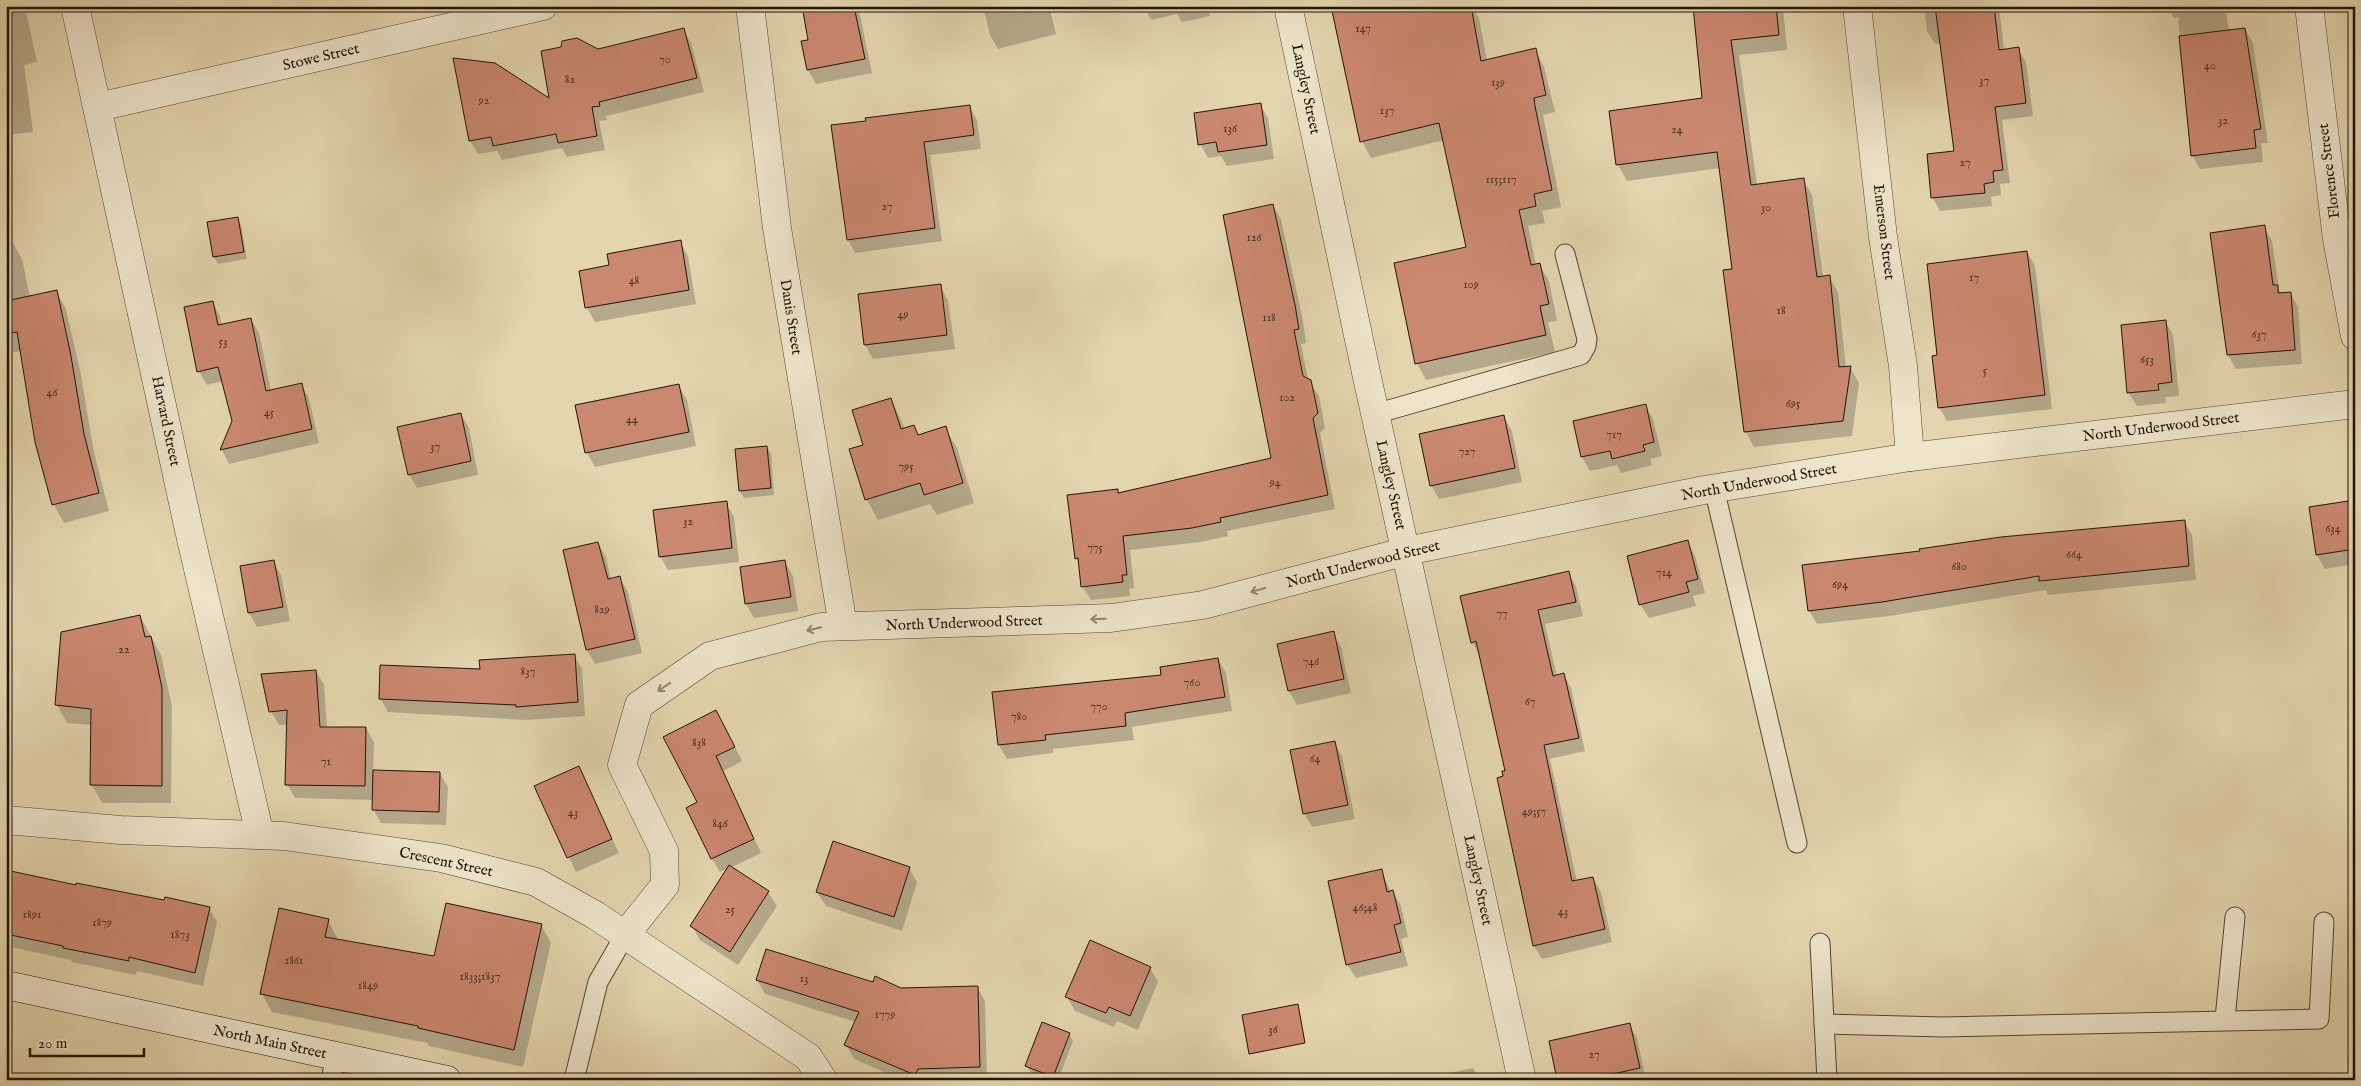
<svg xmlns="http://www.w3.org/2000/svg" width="2361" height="1086" font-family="'IM FELL English',serif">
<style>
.shadow{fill:#0003}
.building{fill:#cb8871;stroke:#201407}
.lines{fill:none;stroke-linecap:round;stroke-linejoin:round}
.service-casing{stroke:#514431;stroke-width:21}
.minor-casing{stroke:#514431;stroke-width:29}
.secondary-casing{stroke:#201407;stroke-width:29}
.service{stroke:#ede4ca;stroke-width:19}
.minor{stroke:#ede4ca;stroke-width:28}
.secondary{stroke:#ede4ca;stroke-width:28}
.oneway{stroke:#918672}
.labels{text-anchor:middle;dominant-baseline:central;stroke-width:4.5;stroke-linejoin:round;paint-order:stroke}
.number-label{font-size:12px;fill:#4b3122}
.street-label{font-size:15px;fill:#201407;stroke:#ede4ca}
</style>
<rect width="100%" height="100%" fill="#e3d5ae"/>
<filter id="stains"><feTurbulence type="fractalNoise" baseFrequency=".004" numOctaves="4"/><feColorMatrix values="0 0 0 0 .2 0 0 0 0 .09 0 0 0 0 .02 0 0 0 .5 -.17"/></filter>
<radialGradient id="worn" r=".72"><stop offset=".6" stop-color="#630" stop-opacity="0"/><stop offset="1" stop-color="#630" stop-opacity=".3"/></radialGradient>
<!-- shadow -->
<g class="shadow">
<polygon points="6,6 22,6 27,16 37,62 24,65 33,132 6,135"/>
<polygon points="382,6 402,6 384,10"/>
<polygon points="803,6 858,6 872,73 816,84 808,70 803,42 810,41"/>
<polygon points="983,6 1049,6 1056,34 998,49 990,35"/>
<polygon points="1144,6 1213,6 1208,7 1210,16 1182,22 1177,14 1151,20"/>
<polygon points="1333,6 1413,6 1414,12 1445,6 1472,6 1479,18 1487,61 1535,50 1544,67 1555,112 1543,115 1561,207 1542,211 1545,223 1528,226 1536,265 1539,264 1549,281 1557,321 1548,322 1555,352 1426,380 1417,363 1467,248 1444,140 1371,158 1362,141"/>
<polygon points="1695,6 1783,6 1787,50 1739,55 1757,185 1803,179 1812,195 1823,277 1829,277 1838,292 1846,368 1850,367 1859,383 1852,436 1754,447 1745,431 1734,270 1720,168 1627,181 1618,165 1610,112 1704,99"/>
<polygon points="1924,6 1999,6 2004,50 2018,49 2026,62 2033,116 2002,120 2010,183 2000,184 2001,195 1991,197 1992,206 1940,211 1933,198 1956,152 1941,43 1935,44 1927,31"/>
<polygon points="2167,6 2225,6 2229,31 2245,29 2253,43 2268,143 2261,143 2263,162 2200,169 2192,155 2178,17 2174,18"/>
<polygon points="683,29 691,43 704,92 606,116 607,120 599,121 605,150 567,157 562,148 502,160 497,151 478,154 470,141 551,101 598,50"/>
<polygon points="1260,105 1268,118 1274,159 1227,166 1221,156 1208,158 1200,144"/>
<polygon points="969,106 977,120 981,149 930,155 942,241 855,253 848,240 832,126"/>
<polygon points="1273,206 1281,219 1303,321 1306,343 1301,344 1308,380 1319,396 1325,428 1320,433 1335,509 1227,531 1228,536 1201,542 1130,550 1134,588 1129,589 1130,596 1091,600 1083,587 1080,564 1076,558 1117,490 1119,494 1273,458"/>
<polygon points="238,218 241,225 247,259 218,264 214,257 209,223"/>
<polygon points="2264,227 2272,241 2279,289 2281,294 2290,293 2298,307 2302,364 2236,369 2228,355"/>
<polygon points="12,241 22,259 30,297 56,291 66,309 81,375 94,453 109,511 64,523 54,505 37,443 21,351 6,354 6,243"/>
<polygon points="680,242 688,256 696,304 595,322 587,308 580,272 611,266"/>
<polygon points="2027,252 2035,266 2052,409 1947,421 1939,407 1939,356"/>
<polygon points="940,286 948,300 955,349 873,359 865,345"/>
<polygon points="212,302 220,316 222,325 251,319 259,333 271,391 301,384 309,398 319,443 229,464 222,450 233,421 223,381 207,385 199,371"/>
<polygon points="2165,321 2173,335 2179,396 2165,397 2166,403 2137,406 2128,392"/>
<polygon points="679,386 687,400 696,446 595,467 587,453"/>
<polygon points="891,399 905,429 914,426 919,436 945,428 957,448 974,503 937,515 930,504 878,520 867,500 851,450 864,446"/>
<polygon points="1645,405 1653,419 1662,456 1650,459 1652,465 1621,473 1617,465 1590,471 1582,457 1574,422"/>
<polygon points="461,414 469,428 478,475 417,488 409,474"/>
<polygon points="1504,417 1512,431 1522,482 1439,499 1431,485"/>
<polygon points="767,447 771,454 774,495 744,498 740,491 736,450"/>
<polygon points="2355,501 2355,564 2325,569 2317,555 2310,508"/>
<polygon points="726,503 734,517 739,562 668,570 660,556"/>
<polygon points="2184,521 2192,535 2196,580 2048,595 2046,590 1890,616 1817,624 1809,610"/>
<polygon points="1687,542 1695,556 1705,593 1693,596 1696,606 1649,618 1640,604"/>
<polygon points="598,543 606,557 611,580 620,578 628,592 642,653 595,664 587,650"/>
<polygon points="273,561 281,575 290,621 257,627 249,613"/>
<polygon points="785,562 793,576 798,611 754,618 746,604"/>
<polygon points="1568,573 1576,586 1583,616 1545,624 1557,676 1564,675 1571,688 1585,751 1550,759 1577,882 1593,878 1601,892 1612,942 1542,959 1534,946 1504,777 1506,772 1480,656 1472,642"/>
<polygon points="140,616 161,655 172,707 171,803 102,803 92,785 92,725 67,723 57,705"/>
<polygon points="1333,633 1341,647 1351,693 1297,705 1289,691 1279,645"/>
<polygon points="574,655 582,669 585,716 526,720 388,712 380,698 481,670"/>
<polygon points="1218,659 1226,673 1232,711 1132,727 1134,740 1053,749 1053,753 1007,759 999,745 1162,676"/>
<polygon points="316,671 324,685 327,728 366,728 374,742 373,771 440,773 448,787 446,825 381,823 373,809 374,800 295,798 287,784 288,725 279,725 271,711"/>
<polygon points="724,725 742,761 723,771 761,853 730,868 768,892 777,906 738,965 700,940 692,926 729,868 720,872 712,859 699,803"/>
<polygon points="1334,742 1342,756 1355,819 1312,827 1304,813"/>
<polygon points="578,768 619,853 576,872 536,787"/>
<polygon points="909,868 917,882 902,931 826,906 817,892"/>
<polygon points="1381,870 1391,892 1393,892 1401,906 1408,937 1401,939 1408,966 1356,978 1347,964"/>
<polygon points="6,871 77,886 209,908 217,922 203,986 137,971 136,975 72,962 71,960 6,946"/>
<polygon points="328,920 338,940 435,957 541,925 551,943 523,1067 429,1046 427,1043 272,1012 262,994"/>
<polygon points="1150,968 1158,982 1138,1030 1117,1021 1114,1027 1075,1011 1067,997"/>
<polygon points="757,980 873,983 901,989 977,987 985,1001 987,1080 902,1080 854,1059 846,1045 856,1022 765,994"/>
<polygon points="1629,1024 1637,1038 1646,1080 1560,1080"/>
<polygon points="1069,1034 1073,1041 1058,1080 1048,1080 1031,1073 1027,1066"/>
<polygon points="1473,1068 1480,1080 1440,1080 1439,1075"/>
</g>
<!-- building -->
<g class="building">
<polygon points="802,6 854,6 865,59 807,70 801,41 808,40"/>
<polygon points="1331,6 1407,6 1409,12 1438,6 1471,6 1481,61 1536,48 1546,95 1534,98 1535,106 1552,190 1534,194 1536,206 1519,210 1531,265 1540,263 1549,304 1540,306 1546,335 1415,364 1394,263 1466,247 1439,123 1360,142"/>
<polygon points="1693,6 1776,6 1779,35 1731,40 1751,185 1804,178 1817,277 1830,275 1839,367 1851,366 1843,421 1744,432 1723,270 1732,269 1717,152 1616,165 1609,111 1702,98"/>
<polygon points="1935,6 1994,6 1999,50 2019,47 2026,103 1995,107 2003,170 1993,171 1994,182 1984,184 1985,193 1931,198 1927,154 1954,151"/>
<polygon points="684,28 697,78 599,102 600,106 592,107 597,136 558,143 556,134 493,146 491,137 469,141 453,58 495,63 549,98 541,51 561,47 562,41 577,38 598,49"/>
<polygon points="2245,28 2261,129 2254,130 2256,148 2191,156 2179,36"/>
<polygon points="1261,103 1267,145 1218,152 1216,142 1198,145 1194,113"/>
<polygon points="970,105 974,135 924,142 935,228 847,240 831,125 866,121 865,118"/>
<polygon points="1273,204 1295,305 1299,329 1294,330 1303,376 1311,380 1318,413 1313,418 1328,495 1220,518 1221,522 1192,528 1123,536 1127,575 1122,575 1123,582 1081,587 1078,558 1075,559 1067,495 1118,489 1118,493 1271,458 1223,215"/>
<polygon points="238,217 244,252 213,257 207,222"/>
<polygon points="2265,225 2273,285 2278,285 2278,293 2291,292 2295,350 2227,355 2210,233"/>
<polygon points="681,240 689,290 585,308 579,271 609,265 607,254"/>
<polygon points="2027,251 2045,395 1938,408 1932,356 1937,355 1927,264"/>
<polygon points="941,284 947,335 864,345 858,294"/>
<polygon points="57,290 71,356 84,434 99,493 52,505 35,442 17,332 6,334 6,301"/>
<polygon points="213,301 218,325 251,318 266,391 302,383 312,429 220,450 232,421 218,367 197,372 184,307"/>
<polygon points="2166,320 2172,382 2158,384 2159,390 2127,393 2121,325"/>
<polygon points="679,384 689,432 585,453 575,405"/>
<polygon points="891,398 901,429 914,425 918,435 946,426 963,483 924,495 920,483 865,500 849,449 863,445 852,410"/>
<polygon points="1646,404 1654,442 1643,445 1645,451 1612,459 1610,451 1581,457 1573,421"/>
<polygon points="461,413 471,461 408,475 397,427"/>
<polygon points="1504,415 1515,468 1430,486 1419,434"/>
<polygon points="767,446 771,488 739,491 735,449"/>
<polygon points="2355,500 2355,549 2316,555 2309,507"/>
<polygon points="727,501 732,548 659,557 653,510"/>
<polygon points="2185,520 2189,566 2039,581 2039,576 1882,602 1808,611 1802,565 1920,551 1919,549 2001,537"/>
<polygon points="1688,540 1698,579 1686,582 1689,592 1639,605 1627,556"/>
<polygon points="598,542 608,579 620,576 635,639 586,650 563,550"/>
<polygon points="274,560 283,607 248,613 240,566"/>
<polygon points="785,560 791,597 745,604 740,567"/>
<polygon points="1569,571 1576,602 1538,610 1553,676 1564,673 1579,738 1544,745 1572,881 1593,877 1605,929 1533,946 1497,778 1503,776 1502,771 1505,771 1476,641 1471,643 1460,596"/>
<polygon points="140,615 145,637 151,636 162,688 162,786 90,785 91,709 55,705 61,632"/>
<polygon points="1334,631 1344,679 1288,691 1277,644"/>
<polygon points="575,654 578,702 516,707 516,705 379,699 380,665 480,669 479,660"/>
<polygon points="1218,658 1225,697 1125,713 1126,726 1045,735 1046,740 998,745 992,692 1161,675 1160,667"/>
<polygon points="316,670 320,727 366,727 365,786 285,785 287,710 269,712 261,674"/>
<polygon points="716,710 735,747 716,756 754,839 711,859 686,808 697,802 663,737"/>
<polygon points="1335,741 1348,805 1303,814 1290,750"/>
<polygon points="579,766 612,839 567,858 534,786"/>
<polygon points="373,770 440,772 439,812 372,810"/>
<polygon points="833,841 910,867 894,917 816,892"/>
<polygon points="729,865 769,891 730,952 690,926"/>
<polygon points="1382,869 1387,892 1393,890 1401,923 1394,925 1401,952 1346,965 1328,881"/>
<polygon points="6,870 76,885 76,883 164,900 165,897 210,907 195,973 129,957 129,961 63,948 63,946 6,934"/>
<polygon points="446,903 542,924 514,1050 418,1028 418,1026 260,994 279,908 329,919 325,937 434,956"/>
<polygon points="1090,940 1151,967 1130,1016 1109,1007 1106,1013 1065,997"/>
<polygon points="766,949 873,982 875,976 901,988 978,986 980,1067 918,1069 915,1075 844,1045 859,1012 756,980"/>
<polygon points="1298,1004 1305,1043 1249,1054 1242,1015"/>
<polygon points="1042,1022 1070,1033 1053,1077 1025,1066"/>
<polygon points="1630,1023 1640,1068 1586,1080 1557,1080 1549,1041"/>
</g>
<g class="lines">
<!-- service casing -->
<g class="service-casing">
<g id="service">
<polyline points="1375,414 1581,355 1586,346 1587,339 1565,254"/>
<polyline points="1714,488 1797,843"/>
<polyline points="1820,943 1827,1080"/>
<polyline points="2225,1019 2235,917"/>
<polyline points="1824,1024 1943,1027 2319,1019 2324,922"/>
<polyline points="331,1080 336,1056"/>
<polyline points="574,1080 598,982 625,935"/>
</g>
</g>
<!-- minor casing -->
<g class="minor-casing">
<g id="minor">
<polyline points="75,6 189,530 260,835"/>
<polyline points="750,6 777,228 843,626"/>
<polyline points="1288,6 1367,377 1522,1080"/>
<polyline points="1857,6 1883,237 1903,366 1910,457"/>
<polyline points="2309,6 2337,239 2355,336"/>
<polyline points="98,107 543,6"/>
<polyline points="6,820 120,830 284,836 441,858 536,882 595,915 808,1057 823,1080"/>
<polyline points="625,935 665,885 664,851 622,765 639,705 710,656 821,627 1111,618 1203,605 1407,551 1704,490 1910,457 2355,404"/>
</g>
</g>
<!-- secondary casing -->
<g class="secondary-casing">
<polyline id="secondary" points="6,985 447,1080"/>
</g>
<!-- service -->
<use href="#service" class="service"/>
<!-- minor -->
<use href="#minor" class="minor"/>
<!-- secondary -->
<use href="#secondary" class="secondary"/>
</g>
<!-- one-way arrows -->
<defs><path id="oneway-shaft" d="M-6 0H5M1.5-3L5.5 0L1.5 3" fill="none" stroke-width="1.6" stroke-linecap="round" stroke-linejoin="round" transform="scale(1.25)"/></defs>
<g class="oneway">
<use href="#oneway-shaft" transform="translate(1258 590) rotate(165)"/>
<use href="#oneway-shaft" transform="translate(1098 619) rotate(178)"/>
<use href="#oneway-shaft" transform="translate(814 629) rotate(166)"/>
<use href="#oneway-shaft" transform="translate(664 687) rotate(146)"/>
</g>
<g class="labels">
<!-- number labels -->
<g class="number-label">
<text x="1363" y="28">147</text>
<text x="665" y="59">70</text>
<text x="2210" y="65">40</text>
<text x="570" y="79">82</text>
<text x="1984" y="80">37</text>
<text x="1498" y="82">139</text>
<text x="484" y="100">92</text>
<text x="1387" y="110">137</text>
<text x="2223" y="120">32</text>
<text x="1230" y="128">136</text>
<text x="1677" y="129">24</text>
<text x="1965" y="162">27</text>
<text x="1501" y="179">115;117</text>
<text x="887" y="206">27</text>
<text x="1766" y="207">30</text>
<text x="1254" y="237">126</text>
<text x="1974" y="277">17</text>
<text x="634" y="280">48</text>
<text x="1471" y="284">109</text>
<text x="1781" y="310">18</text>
<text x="903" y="314">49</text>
<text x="1269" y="317">118</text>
<text x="2259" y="334">637</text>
<text x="223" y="341">53</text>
<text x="2147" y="359">653</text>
<text x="1985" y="370">5</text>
<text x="52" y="392">46</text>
<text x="1287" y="397">102</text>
<text x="1793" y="403">695</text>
<text x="269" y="412">45</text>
<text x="632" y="419">44</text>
<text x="1614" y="434">717</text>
<text x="435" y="446">37</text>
<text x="1467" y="451">727</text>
<text x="906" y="466">795</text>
<text x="1275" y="482">94</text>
<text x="688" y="521">32</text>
<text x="2333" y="528">634</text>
<text x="1095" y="547">775</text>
<text x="2074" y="554">664</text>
<text x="1959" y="566">680</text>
<text x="1664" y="572">714</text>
<text x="1840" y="584">694</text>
<text x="602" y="609">829</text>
<text x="1502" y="613">77</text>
<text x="124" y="649">22</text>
<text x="1311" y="661">746</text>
<text x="528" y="671">837</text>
<text x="1192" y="682">760</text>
<text x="1530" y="701">67</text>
<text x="1099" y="706">770</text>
<text x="1019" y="716">780</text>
<text x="699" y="742">838</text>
<text x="1315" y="758">64</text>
<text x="326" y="761">71</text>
<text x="1534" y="811">49;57</text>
<text x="573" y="812">43</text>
<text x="720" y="823">846</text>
<text x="1365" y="907">46;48</text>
<text x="730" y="909">25</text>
<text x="1563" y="911">43</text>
<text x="32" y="914">1891</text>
<text x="102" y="922">1879</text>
<text x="180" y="934">1873</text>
<text x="294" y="960">1861</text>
<text x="480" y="976">1833;1837</text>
<text x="804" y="978">13</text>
<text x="368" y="985">1849</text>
<text x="885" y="1014">1779</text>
<text x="1273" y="1029">36</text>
<text x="1594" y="1054">27</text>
</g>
<!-- street labels -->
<g class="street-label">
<text transform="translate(321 57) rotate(-13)">Stowe Street</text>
<text transform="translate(1306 89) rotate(78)">Langley Street</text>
<text transform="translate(2329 171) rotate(-97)">Florence Street</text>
<text transform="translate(1884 232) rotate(83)">Emerson Street</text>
<text transform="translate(791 317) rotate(81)">Danis Street</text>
<text transform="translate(166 421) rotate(78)">Harvard Street</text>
<text transform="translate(2161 427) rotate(-7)">North Underwood Street</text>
<text transform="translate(1759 482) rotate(-10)">North Underwood Street</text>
<text transform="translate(1391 485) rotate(77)">Langley Street</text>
<text transform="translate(1363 564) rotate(-14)">North Underwood Street</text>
<text transform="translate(964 623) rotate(-2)">North Underwood Street</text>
<text transform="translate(446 862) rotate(12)">Crescent Street</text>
<text transform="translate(1478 880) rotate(78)">Langley Street</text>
<text transform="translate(270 1042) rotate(12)">North Main Street</text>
</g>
</g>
<!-- margin -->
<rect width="2361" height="1086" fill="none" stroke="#e3d5ae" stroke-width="25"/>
<rect x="8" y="8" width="2346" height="1071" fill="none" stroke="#201407" stroke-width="2.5"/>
<rect x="12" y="12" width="2336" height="1061" fill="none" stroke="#201407"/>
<!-- scale -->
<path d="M30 1048v8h114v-8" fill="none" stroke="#201407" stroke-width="2.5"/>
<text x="38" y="1048" font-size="15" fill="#201407" stroke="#ede4ca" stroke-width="4" paint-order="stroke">20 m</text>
<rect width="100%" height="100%" filter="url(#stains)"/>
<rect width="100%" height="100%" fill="url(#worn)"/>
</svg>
